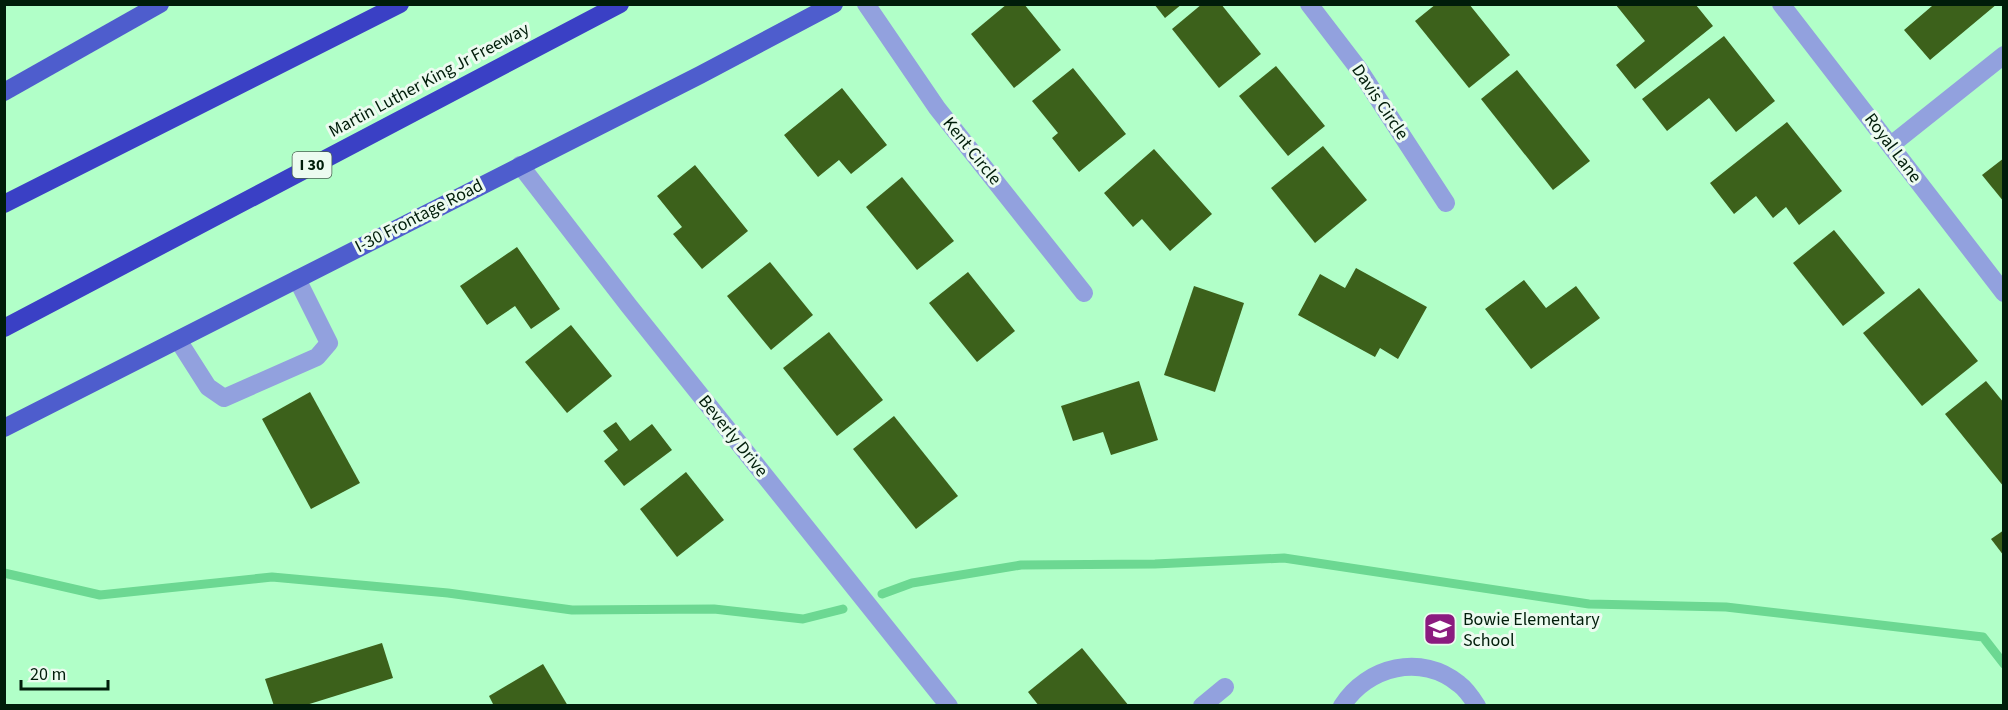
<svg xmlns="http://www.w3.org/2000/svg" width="2008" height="710" font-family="'Source Sans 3',sans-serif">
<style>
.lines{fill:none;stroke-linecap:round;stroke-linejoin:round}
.stream{stroke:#6cd892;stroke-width:9}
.building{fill:#3c611b}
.minor{stroke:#92a1de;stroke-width:18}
.major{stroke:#4e5dcd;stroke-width:18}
.highway{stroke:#3a40c5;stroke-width:18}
.labels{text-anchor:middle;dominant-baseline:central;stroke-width:6;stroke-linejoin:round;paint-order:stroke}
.shield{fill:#ecfbf0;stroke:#47604f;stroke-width:1.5}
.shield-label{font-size:16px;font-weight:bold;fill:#001d0a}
.street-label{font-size:18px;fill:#001d0a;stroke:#ecfbf0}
.poi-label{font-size:18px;fill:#001d0a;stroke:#ecfbf0;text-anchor:start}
</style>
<rect width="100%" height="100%" fill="#b1ffc8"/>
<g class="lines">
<!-- stream -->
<g class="stream">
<polyline points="4,573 100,595 272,577 448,593 572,610 714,609 803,619 843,609"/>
<polyline points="882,594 912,583 1021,565 1155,564 1284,558 1589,604 1726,607 1983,637 2004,664"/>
</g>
</g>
<!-- building -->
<g class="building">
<polygon points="1007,4 1024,4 1061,50 1014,88 971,34"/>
<polygon points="1154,4 1182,4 1165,18"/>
<polygon points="1202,4 1221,4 1261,54 1219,88 1172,29"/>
<polygon points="1436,4 1469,4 1510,55 1469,88 1415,21"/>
<polygon points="1930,4 1997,4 1930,60 1904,30 1932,6"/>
<polygon points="1616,5 1696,5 1713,26 1635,89 1616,65 1645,41"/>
<polygon points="1724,36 1775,101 1736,132 1709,98 1667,131 1642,99"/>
<polygon points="1276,66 1325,126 1288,156 1239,96"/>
<polygon points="1073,68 1126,134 1079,172 1052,138 1058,133 1032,101"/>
<polygon points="1517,70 1590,161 1553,190 1481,99"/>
<polygon points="842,88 887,145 851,174 839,160 818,177 784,135"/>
<polygon points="1787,122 1842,191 1799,225 1786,207 1773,218 1756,196 1734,214 1710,183"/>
<polygon points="1323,146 1367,200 1315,243 1271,188"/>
<polygon points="1154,149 1212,214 1170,251 1142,219 1133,227 1104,193"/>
<polygon points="2004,158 2004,202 1982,175"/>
<polygon points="695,165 748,231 702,269 673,234 682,227 657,196"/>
<polygon points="902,177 954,241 917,270 866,207"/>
<polygon points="1834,230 1885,293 1843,326 1793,263"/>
<polygon points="517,247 560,309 531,329 515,306 487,325 460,286"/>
<polygon points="770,262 813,315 771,350 727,296"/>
<polygon points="1356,268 1427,307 1398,359 1380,348 1375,357 1298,315 1320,274 1345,288"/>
<polygon points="968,272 1015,331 977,362 929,303"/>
<polygon points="1524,280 1546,308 1576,286 1600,318 1531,369 1485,309"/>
<polygon points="1194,286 1244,303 1215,392 1164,375"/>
<polygon points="1919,288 1978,361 1922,406 1863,333"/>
<polygon points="571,325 612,376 567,413 525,362"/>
<polygon points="829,332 883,400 837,436 783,368"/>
<polygon points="1139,381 1158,440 1111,455 1103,432 1073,441 1061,406"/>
<polygon points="1986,381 2004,403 2004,487 1945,414"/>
<polygon points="310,392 360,483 311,509 262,419"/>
<polygon points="894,416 958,496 916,529 853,449"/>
<polygon points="616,422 630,441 652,424 672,450 624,486 604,461 618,450 603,431"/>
<polygon points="686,472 724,520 677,557 640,509"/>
<polygon points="2004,530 2004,556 1991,539"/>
<polygon points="382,643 393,678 303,706 274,706 265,679"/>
<polygon points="1082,648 1129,706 1039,706 1028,692"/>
<polygon points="543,664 568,706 494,706 489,696"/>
</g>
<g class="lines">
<!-- minor -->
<g class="minor">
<polyline points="866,4 937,108 1084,293"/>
<polyline points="1309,4 1358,68 1446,203"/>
<polyline points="1781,4 2004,293"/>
<polyline points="1891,145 2004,55"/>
<polyline points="520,165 629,306 949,706"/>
<polyline points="178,340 208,387 224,398 317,357 329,343 297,279"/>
<polyline points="1202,706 1225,687"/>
<path d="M 1342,706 C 1367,666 1422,653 1459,684 C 1466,689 1472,698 1477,706"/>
</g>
<!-- major -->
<g class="major">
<polyline points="4,92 160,4"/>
<polyline points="4,428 700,75 834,4"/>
</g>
<!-- highway -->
<g class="highway">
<polyline points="4,204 400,4"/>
<polyline points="4,328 620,4"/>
</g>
</g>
<!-- icons -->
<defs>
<g id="school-square" transform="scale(1.725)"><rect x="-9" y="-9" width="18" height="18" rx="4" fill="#8b1b7f" stroke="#ecfbf0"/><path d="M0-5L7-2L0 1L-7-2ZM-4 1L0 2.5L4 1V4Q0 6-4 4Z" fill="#fff"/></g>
</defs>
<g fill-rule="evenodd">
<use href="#school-square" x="1440" y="629"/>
</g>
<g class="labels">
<!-- shield labels -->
<rect class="shield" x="292.5" y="152" width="39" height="26" rx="4.5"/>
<g class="shield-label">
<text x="312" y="165">I 30</text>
</g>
<!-- street labels -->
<g class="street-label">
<text transform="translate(429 80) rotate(-28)">Martin Luther King Jr Freeway</text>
<text transform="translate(1380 102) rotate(56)">Davis Circle</text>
<text transform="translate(1893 148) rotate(53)">Royal Lane</text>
<text transform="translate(972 151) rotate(51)">Kent Circle</text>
<text transform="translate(419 216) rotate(-27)">I-30 Frontage Road</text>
<text transform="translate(733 436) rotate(51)">Beverly Drive</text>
</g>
<!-- poi labels -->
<g class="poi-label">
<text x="1463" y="619">Bowie Elementary<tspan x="1463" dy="21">School</tspan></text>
</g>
</g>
<!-- border -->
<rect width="2008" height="710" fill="none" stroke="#001d0a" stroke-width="12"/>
<!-- scale -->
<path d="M21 680v9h87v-9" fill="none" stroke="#001d0a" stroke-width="3"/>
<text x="30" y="680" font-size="18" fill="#001d0a" stroke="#ecfbf0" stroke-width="4.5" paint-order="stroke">20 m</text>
</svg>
